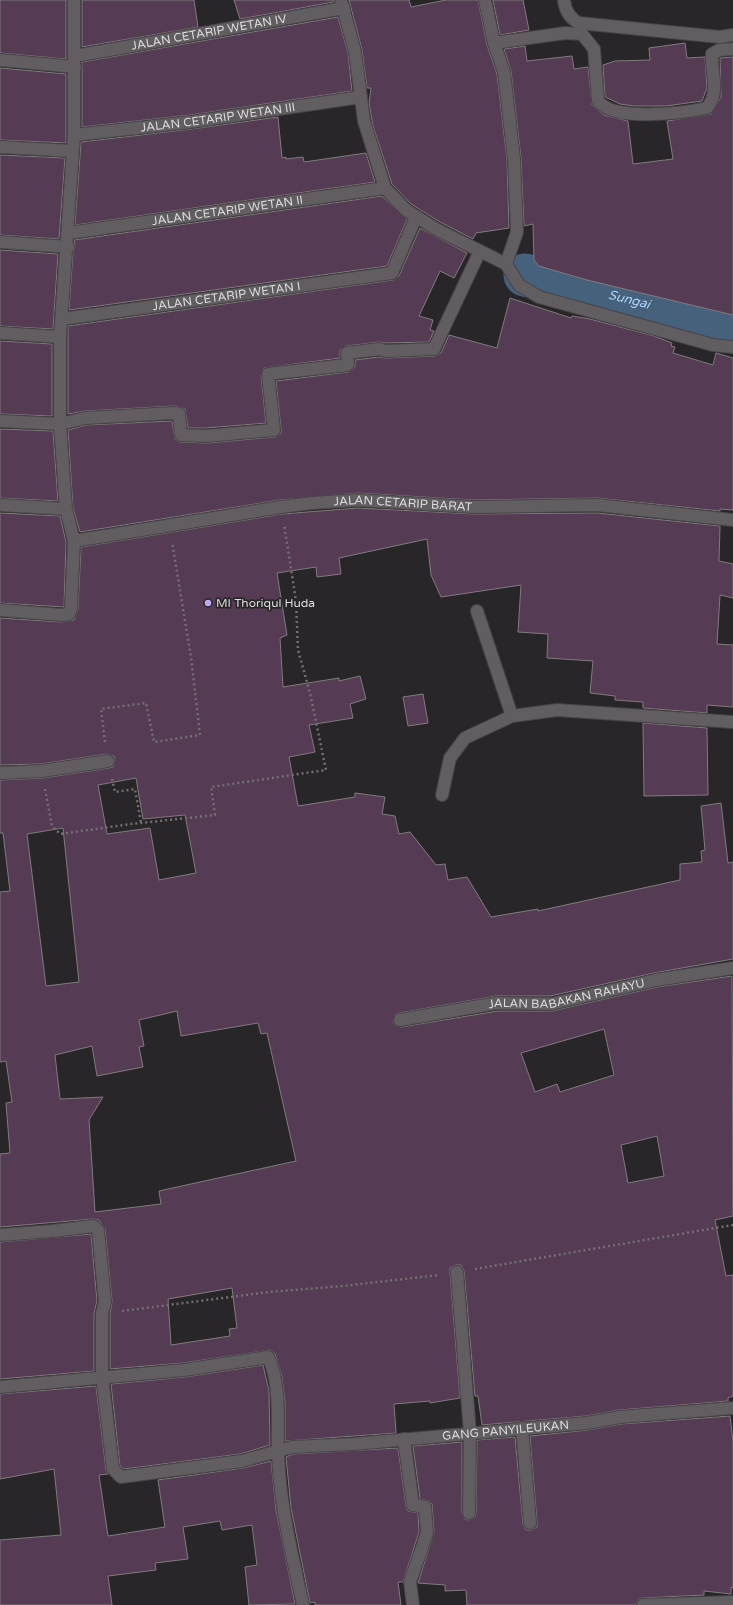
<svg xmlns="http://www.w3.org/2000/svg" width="733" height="1605" font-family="'Varela Round',sans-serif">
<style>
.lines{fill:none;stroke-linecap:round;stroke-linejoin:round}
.river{stroke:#46617b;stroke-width:43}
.building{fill:#553b53;stroke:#807b7f;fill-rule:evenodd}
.lane-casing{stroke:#474447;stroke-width:14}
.street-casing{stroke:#474447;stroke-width:14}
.path{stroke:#737073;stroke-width:2.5;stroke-dasharray:2 3;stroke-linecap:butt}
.lane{stroke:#615d61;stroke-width:12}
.street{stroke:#615d61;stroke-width:12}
.poi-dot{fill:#baaaf6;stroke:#292629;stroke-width:1.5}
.labels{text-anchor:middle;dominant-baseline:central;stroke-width:3.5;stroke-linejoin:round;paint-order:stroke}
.street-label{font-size:12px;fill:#dedcde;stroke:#292629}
.poi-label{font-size:12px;fill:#dedcde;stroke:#292629;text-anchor:start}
.water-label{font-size:13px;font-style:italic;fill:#acd2f7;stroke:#292629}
</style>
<rect width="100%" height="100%" fill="#292629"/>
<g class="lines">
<!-- river -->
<path class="river" id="s1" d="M 525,275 L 635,301 L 733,327"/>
</g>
<!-- building -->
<g class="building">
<polygon points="0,0 66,0 66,59 0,53"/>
<polygon points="82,0 194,0 198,27 82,47"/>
<polygon points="234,0 334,0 334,2 240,19"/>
<polygon points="349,0 409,0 411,7 446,0 478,0 487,45 497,74 507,160 509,228 476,233 473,239 440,222 411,204 392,184 373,126 369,103 371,88 367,88 362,50"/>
<polygon points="493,0 523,0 529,30 500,35"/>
<polygon points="338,17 348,53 352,91 190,115 82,127 82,62"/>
<polygon points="685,43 687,58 705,57 707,88 702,101 666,106 634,106 620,104 605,97 603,65 615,61 650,60 649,48"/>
<polygon points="525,46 527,61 572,56 574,69 588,67 592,105 604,115 628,121 633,164 673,159 667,121 711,114 721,97 720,58 733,57 733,315 587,280 539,266 534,260 533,224 524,226 521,158 511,71 504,49"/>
<polygon points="0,68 66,74 66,143 0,140"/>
<polygon points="278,117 282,158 286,157 286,159 303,157 304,162 366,153 375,182 75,225 81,142 192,129"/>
<polygon points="0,155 65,158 59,239 0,235"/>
<polygon points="382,196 407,219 387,266 69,310 73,252 75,247 74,240"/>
<polygon points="420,228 467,253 454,278 440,271 419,316 433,320 430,330 434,331 429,342 386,343 379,342 346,346 340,350 340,358 264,368 261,375 266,423 206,428 188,428 185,409 174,406 85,411 68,414 68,326 393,280 399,276"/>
<polygon points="0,250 58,254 53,329 0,326"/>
<polygon points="510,298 571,318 572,316 590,319 654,336 672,343 671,346 675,347 673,353 713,365 716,353 733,358 733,510 720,509 720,511 597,498 473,500 358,493 280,500 80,532 73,508 68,430 86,425 172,421 175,439 180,442 207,443 275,437 281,433 281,429 276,381 348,372 355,367 355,360 379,357 385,358 435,356 441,353 449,335 497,348"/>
<polygon points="0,341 52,344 52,416 0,414"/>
<polygon points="0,429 53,431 58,501 0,498"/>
<path d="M 358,508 L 473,514 L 597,513 L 720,526 L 719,561 L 733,564 L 733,598 L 720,595 L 717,644 L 733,645 L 733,707 L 707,705 L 707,713 L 643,708 L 643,702 L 615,700 L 615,696 L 590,693 L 593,661 L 547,658 L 548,634 L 518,632 L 521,585 L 441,597 L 431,575 L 427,539 L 339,558 L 341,574 L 317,577 L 316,567 L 277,573 L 287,635 L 280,638 L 283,687 L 339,678 L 339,681 L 360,676 L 366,699 L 350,704 L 353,718 L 309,725 L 315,752 L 289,757 L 298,806 L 355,797 L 355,793 L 385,797 L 382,814 L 395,816 L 399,834 L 410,832 L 436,865 L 445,864 L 448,880 L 467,877 L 491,917 L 538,909 L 538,911 L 680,880 L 680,864 L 702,862 L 701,851 L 705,850 L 701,806 L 721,803 L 728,863 L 733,862 L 733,959 L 654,973 L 550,996 L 496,996 L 399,1013 L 395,1015 L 393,1021 L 395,1025 L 401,1027 L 498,1011 L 552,1011 L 657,987 L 732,976 L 733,1216 L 715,1220 L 726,1276 L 733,1275 L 733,1396 L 728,1398 L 728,1401 L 619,1410 L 586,1416 L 482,1425 L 478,1396 L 475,1396 L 464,1271 L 461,1265 L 456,1265 L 450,1268 L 450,1273 L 460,1398 L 430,1403 L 430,1401 L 394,1404 L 396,1433 L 285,1441 L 285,1403 L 282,1377 L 275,1354 L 270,1350 L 183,1363 L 110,1369 L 110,1314 L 112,1301 L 105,1229 L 99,1220 L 93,1219 L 0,1227 L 0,1154 L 10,1153 L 6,1103 L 12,1102 L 6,1061 L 0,1062 L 0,892 L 10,891 L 3,833 L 0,833 L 0,780 L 43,778 L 109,768 L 113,767 L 115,760 L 114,756 L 107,754 L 41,764 L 0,765 L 0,618 L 61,622 L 74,620 L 78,609 L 81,547 L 282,514 ZM 136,778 L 143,819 L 185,815 L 196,873 L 159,880 L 150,828 L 107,834 L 98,785 ZM 63,828 L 79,982 L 46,986 L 27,834 ZM 177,1011 L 181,1036 L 258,1023 L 261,1034 L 267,1033 L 296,1161 L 159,1191 L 161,1204 L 95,1212 L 89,1120 L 103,1097 L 60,1099 L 55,1055 L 92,1046 L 97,1076 L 143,1067 L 139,1047 L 144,1046 L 139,1020 ZM 604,1029 L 614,1075 L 560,1092 L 557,1084 L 535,1092 L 521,1053 ZM 657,1136 L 664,1176 L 628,1183 L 621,1145 ZM 232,1288 L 237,1328 L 229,1329 L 230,1336 L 171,1345 L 168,1299 Z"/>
<polygon points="0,513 60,516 66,542 64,607 0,603"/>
<polygon points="423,694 428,723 408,726 403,697"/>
<polygon points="643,723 707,728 708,795 644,796"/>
<polygon points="91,1234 97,1301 94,1313 94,1371 0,1379 0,1242"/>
<polygon points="263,1365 269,1391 270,1445 240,1454 124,1469 120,1466 111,1384 185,1377"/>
<polygon points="96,1386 106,1470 108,1474 99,1475 108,1536 165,1527 158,1480 243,1468 271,1461 276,1510 295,1604 249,1605 245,1567 257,1565 252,1525 222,1530 220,1521 183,1527 188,1559 155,1563 156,1570 108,1576 112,1605 0,1605 0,1540 61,1535 54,1469 0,1479 0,1394"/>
<polygon points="730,1416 733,1441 733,1588 731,1587 731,1594 704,1591 704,1595 643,1598 639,1599 636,1605 467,1605 466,1590 445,1591 445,1585 418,1583 434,1532 432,1504 429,1501 420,1499 413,1446 462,1442 462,1513 465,1519 469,1520 475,1517 476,1513 477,1440 515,1437 523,1524 526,1530 531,1530 537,1527 537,1522 530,1436 588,1430 621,1424"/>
<polygon points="398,1448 406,1506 408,1511 418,1513 419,1532 403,1582 398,1582 401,1605 315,1605 315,1602 310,1603 291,1508 286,1457 293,1454"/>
</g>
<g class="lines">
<!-- lane casing -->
<g class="lane-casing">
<polyline id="lane" points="477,611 512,716"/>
</g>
<!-- street casing -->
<g class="street-casing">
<g id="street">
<polyline points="341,0 355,52 364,121 385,188 406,210 436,229 506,264 519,285 539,297 713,345 733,347"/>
<polyline points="485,0 494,43 504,72 514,159 517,232 506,264"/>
<path d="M 564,0 C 565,10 569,18 579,23 L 720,37 L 733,35"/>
<path d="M 494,43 L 565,33 L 582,34 L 594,49 L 598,101 C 614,122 683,113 707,108 C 720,92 711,73 712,54 L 719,50 L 733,49"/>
<path id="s2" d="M 75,56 L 344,8"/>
<polyline points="0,60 75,67"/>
<path id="s3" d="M 74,135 L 191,122 L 361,97"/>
<polyline points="0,147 72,151"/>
<path id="s4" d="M 69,233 L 385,188"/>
<polyline points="0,242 68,247"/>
<path id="s5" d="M 62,319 L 392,273 L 416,217"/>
<polyline points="0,333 60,337"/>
<polyline points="0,421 60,424 85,418 174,413 179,414 181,435 206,436 274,430 268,374 347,365 348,364 347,353 380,349 385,351 434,349 480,251"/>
<polyline points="0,505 66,509"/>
<path id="s6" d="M 74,541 L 281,507 L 312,503 L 358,500 L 473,507 L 597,505 L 733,520"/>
<polyline points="0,610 62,615 69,614 71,609 74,541 66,509 60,424 60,337 74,135 74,0"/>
<polyline points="0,773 42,771 108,761"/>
<polyline points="442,795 450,758 465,738 512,716 557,710 733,722"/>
<path id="s7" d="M 400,1020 L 497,1003 L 551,1004 L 656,980 L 733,968"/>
<path id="s8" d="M 0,1235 L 52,1231 L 94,1226 L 98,1230 L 105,1302 L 102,1313 L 102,1376 L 112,1460 L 113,1469 L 121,1477 L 242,1461 L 292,1447 L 354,1444 L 587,1423 L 620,1417 L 733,1408"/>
<polyline points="457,1272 470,1433 469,1513"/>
<path d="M 0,1387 L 184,1370 L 268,1357 C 281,1382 277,1423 278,1451 C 279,1502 292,1555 303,1605"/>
<polyline points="522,1428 530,1523"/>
<polyline points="404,1439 413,1505 425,1507 427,1533 410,1582 413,1605"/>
<polyline points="643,1605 733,1602"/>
</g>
</g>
<!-- path -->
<g class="path">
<polyline points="105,742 101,709 146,703 154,742 200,735 191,657 172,542"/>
<polyline points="112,779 115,792 135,789 141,823"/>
<polyline points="45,789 52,826 60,834 131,824 215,815 211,787 326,770 310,693 298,650 296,601 284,524"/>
<polyline points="475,1269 733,1225"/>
<polyline points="122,1311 269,1292 343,1286 439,1275"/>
</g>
<!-- lane -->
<use href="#lane" class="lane"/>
<!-- street -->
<use href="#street" class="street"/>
</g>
<!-- markers -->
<circle class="poi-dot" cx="208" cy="603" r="4"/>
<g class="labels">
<!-- street labels -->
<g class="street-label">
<text stroke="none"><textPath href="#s2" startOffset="136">JALAN CETARIP WETAN IV</textPath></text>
<text stroke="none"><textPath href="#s3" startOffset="145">JALAN CETARIP WETAN III</textPath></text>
<text stroke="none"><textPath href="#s4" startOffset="160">JALAN CETARIP WETAN II</textPath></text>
<text stroke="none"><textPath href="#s5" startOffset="166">JALAN CETARIP WETAN I</textPath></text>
<text stroke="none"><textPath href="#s6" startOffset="332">JALAN CETARIP BARAT</textPath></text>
<text stroke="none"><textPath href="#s7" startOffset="169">JALAN BABAKAN RAHAYU</textPath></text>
<text stroke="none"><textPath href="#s8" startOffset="740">GANG PANYILEUKAN</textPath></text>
</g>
<!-- poi labels -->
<g class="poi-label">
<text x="216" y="603">MI Thoriqul Huda</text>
</g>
<!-- water labels -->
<g class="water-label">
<text stroke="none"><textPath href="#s1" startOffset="107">Sungai</textPath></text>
</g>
</g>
</svg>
